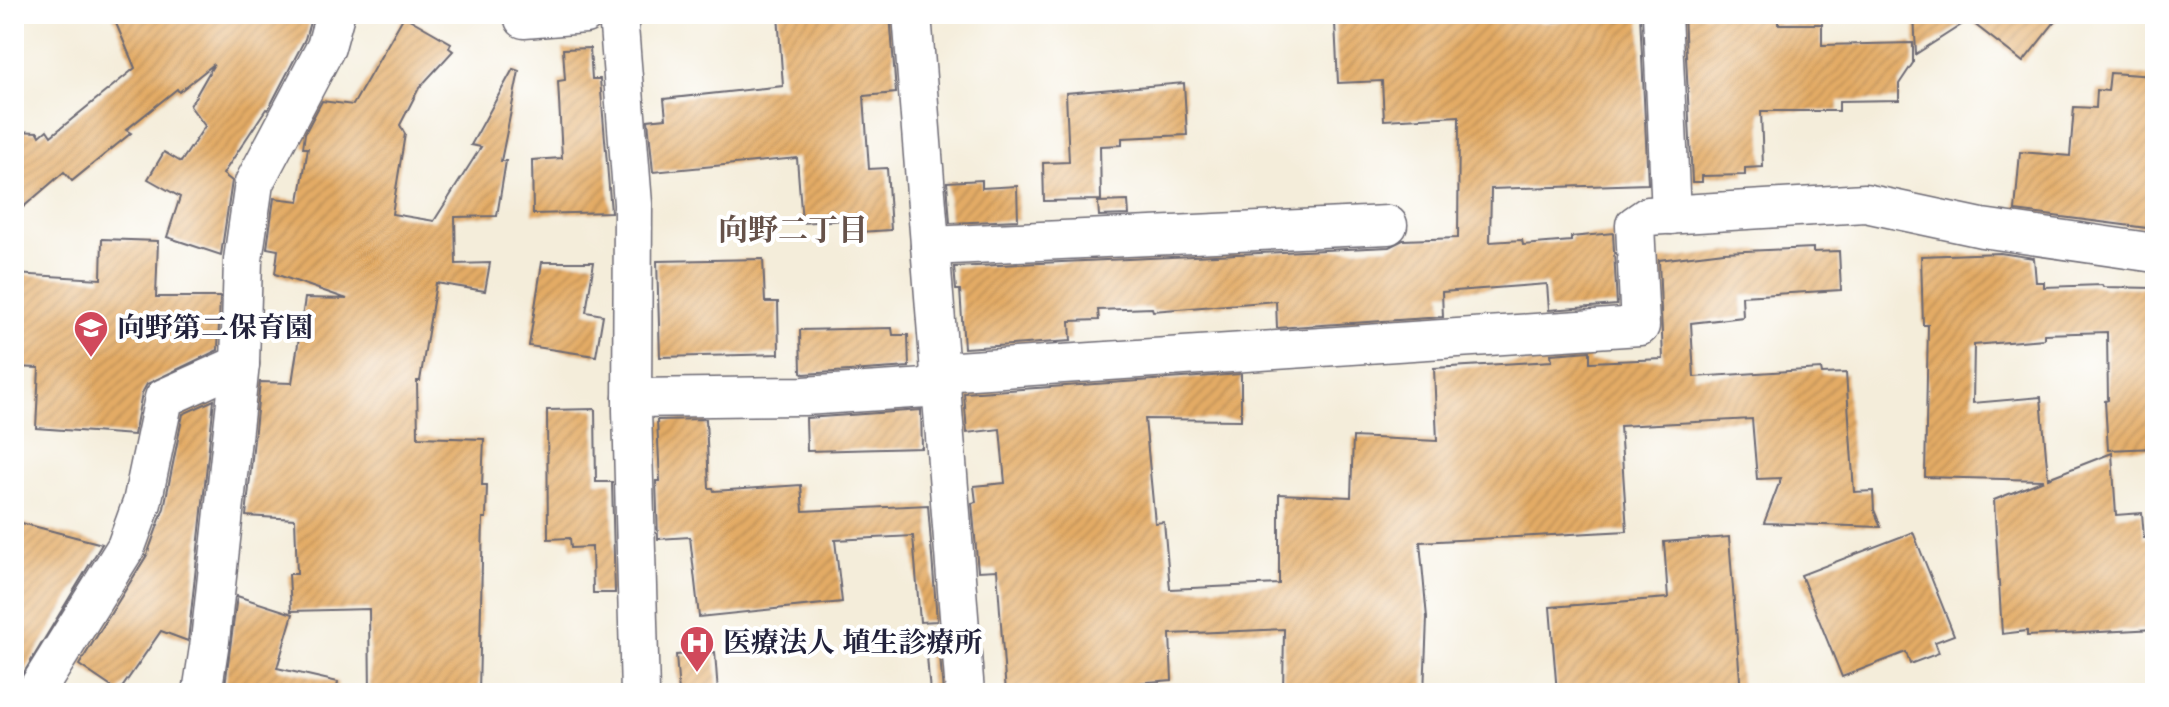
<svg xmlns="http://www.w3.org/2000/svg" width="2169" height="707" font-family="Cardo,'Noto Serif JP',serif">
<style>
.building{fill:url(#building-hatch)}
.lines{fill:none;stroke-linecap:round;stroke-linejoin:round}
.minor-casing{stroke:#6c6973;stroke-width:41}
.minor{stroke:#fff;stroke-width:38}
.labels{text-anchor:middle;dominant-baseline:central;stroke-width:8;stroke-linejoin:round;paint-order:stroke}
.poi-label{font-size:28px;font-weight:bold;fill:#22223b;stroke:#fff;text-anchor:start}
.neighbourhood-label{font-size:30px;font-weight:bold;fill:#66524a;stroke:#fff}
</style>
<defs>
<pattern id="building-hatch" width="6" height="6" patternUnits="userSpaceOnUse" patternTransform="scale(2)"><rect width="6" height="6" fill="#e3ab65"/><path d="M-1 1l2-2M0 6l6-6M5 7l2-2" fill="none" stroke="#c29359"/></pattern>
</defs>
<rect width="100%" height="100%" fill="#fff"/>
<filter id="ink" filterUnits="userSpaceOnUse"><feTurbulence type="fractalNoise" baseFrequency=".0125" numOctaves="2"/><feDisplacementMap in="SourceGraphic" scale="16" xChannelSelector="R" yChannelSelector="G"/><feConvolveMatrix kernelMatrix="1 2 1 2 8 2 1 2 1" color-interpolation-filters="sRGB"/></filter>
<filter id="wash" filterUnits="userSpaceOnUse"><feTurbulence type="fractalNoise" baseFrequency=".006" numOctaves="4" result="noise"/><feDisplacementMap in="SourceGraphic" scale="32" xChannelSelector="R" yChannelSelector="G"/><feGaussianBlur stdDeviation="1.8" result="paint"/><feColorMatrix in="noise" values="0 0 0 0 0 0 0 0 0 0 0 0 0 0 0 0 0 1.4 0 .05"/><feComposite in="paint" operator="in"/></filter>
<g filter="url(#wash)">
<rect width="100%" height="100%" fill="#f4edda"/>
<g id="blocks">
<!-- building -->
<g class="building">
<polygon points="112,14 312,15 305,39 268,110 266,109 223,174 232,181 221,255 167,237 180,197 148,179 164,152 181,162 205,126 190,106 214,64 179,92 177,89 126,130 131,133 72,181 64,172 14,215 14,131 38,132 40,136 47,130 51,136 135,68"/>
<polygon points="778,14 890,14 896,93 864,96 869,169 887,168 891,230 859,232 858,219 802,223 797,158 653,172 648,120 666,118 664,99 783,86"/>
<polygon points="1620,14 1640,14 1648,184 1491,189 1490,242 1522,240 1523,245 1571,241 1571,237 1613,233 1617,305 1549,310 1547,284 1442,292 1443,317 1277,328 1276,301 1153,311 1152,308 1098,310 1099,320 1070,321 1071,341 964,348 960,290 956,290 954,267 1389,247 1403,240 1458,238 1459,116 1384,120 1382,81 1338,83 1335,23 1524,17 1524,22 1546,22 1620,18"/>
<polygon points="1684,14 1778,14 1778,24 1822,24 1822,45 1913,43 1913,63 1899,84 1899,100 1839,101 1839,111 1761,111 1763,167 1745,168 1745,175 1702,176 1702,182 1692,182"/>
<polygon points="1914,14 2061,14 2023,62 1969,20 1916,54"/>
<polygon points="404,16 451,43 449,48 453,51 419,88 400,125 405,134 392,214 434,221 481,147 471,145 513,69 519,71 501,161 506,161 497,216 455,217 456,264 490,263 485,291 436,283 420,381 417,381 418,437 484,439 482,485 487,485 486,518 483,518 479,693 370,693 369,609 291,611 289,574 297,574 295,519 246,516 260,382 292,383 305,298 347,299 275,274 278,250 267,248 274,198 299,201 308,148 303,148 305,133 322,101 353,105"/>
<polygon points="590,48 592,79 600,79 611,212 533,214 532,160 562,158 558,81 565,80 563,49"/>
<polygon points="2110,73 2155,76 2155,229 2015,211 2020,152 2070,156 2074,107 2096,108 2097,90 2108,91"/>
<polygon points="1184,83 1187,135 1122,138 1122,145 1100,146 1101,200 1044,201 1043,163 1069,162 1066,93"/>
<polygon points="982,180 982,188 1017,186 1018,220 950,223 947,182"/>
<polygon points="1128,201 1129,215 1099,216 1098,202"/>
<polygon points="102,239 158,241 156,297 220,297 218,350 147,384 142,393 134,435 36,428 39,368 14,367 14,274 101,279"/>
<polygon points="1813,248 1813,252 1839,251 1841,290 1742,296 1743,317 1691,323 1694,377 1821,369 1822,374 1846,373 1854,492 1873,491 1874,510 1881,527 1764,523 1781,478 1757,479 1752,419 1620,426 1627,531 1420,542 1427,618 1424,693 1283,693 1284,629 1170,634 1172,680 1137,683 1138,693 1006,693 997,570 978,571 972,503 976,502 974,486 1005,483 1000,429 967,433 964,393 1241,374 1241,420 1145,419 1155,523 1164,522 1170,589 1279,584 1279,494 1351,497 1353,437 1437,441 1434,368 1552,361 1551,354 1590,351 1590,362 1663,359 1659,260 1724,252"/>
<polygon points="2000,253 2034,258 2036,282 2044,282 2044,287 2102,285 2103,287 2155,288 2155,448 2108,450 2105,401 2108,400 2107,332 2044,334 2044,339 1974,345 1973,403 2041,397 2048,478 2112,453 2116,515 2142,513 2144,538 2155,537 2155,568 2152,568 2155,629 2027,636 2027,631 2002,634 1994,500 2044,480 1925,477 1928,325 1923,325 1921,256"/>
<polygon points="763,259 765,302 778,302 779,354 660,357 657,261"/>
<polygon points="542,262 594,262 586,312 603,315 596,356 529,346"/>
<polygon points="892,328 893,335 908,335 909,367 804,374 801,372 800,330"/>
<polygon points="214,400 188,641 161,631 119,692 79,665 147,555 164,508 183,414"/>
<polygon points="595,409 596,482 612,482 615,593 593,593 592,547 571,548 570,538 548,539 547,410"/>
<polygon points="921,410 922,448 807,451 806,418"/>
<polygon points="706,419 709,488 713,488 714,491 801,485 803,511 928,505 937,621 920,622 913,536 835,540 842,602 699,617 690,537 658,539 656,481 660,481 657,420"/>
<polygon points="14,521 102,544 14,689"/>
<polygon points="1913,532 1954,635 1935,642 1939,653 1910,664 1906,652 1842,677 1801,575"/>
<polygon points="1729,537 1741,693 1557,693 1550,607 1668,598 1664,542"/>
<polygon points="237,596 293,614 277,668 338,682 336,693 224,693"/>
<polygon points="938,629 943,693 930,693 925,631"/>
<polygon points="715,652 718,693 679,693 676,655"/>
</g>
</g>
</g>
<g filter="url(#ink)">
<use href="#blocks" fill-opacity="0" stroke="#6c6973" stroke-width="2"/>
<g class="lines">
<!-- minor casing -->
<g class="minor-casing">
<g id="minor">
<polyline points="523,14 524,19 585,14"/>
<polyline points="618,14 633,204 632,410 640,693"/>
<polyline points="912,14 965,693"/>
<polyline points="1662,14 1671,215"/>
<polyline points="930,246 1388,225"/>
<polyline points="941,372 1640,326 1635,225 1648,216 1865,203 1982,228 2155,253"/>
<polyline points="632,398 804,396 942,387"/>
<polyline points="35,693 126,547 142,503 164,398 240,364"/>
<polyline points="202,693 210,641 240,364 243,260 254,183 326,47 335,14"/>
</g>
</g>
<!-- minor -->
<use href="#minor" class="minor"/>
</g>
</g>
<!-- icons -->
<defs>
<g id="school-pin" transform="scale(1.8)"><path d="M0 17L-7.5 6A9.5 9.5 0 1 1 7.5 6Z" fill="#d1495b" stroke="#fff"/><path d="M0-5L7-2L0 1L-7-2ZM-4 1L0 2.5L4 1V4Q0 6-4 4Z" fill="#fff"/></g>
<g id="hospital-pin" transform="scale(1.8)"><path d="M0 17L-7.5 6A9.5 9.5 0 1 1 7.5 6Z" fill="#d1495b" stroke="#fff"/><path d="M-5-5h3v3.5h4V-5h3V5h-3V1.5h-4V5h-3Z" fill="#fff"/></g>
</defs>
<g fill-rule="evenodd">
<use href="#school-pin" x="91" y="328"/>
<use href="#hospital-pin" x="697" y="643"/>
</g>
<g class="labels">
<!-- poi labels -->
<g class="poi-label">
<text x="117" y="328">向野第二保育園</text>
<text x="723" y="643">医療法人 埴生診療所</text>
</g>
<!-- neighbourhood labels -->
<g class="neighbourhood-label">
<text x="793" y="230">向野二丁目</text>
</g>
</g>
<!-- margin -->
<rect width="2169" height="707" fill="none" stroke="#fff" stroke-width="48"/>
</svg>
